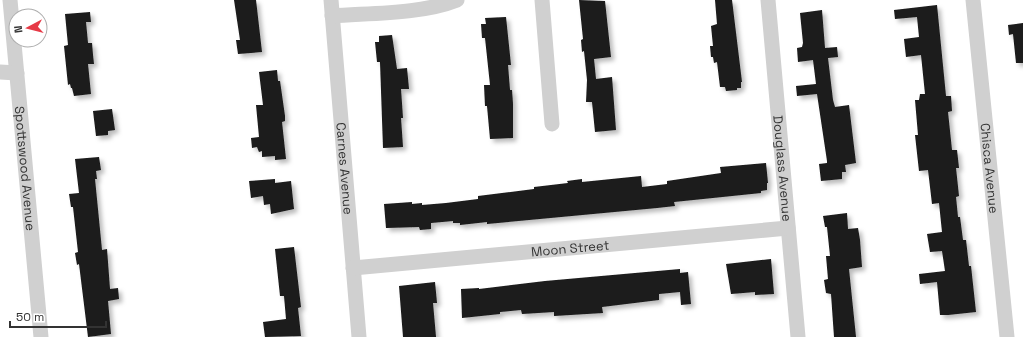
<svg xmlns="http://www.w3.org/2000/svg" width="1023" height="337" font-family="'Space Grotesk',sans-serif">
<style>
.building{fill:#1a1a1a;filter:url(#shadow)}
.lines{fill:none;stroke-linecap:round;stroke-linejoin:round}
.minor{stroke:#d0d0d0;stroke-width:15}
.labels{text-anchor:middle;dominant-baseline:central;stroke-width:4;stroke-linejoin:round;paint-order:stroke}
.street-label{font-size:13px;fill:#333;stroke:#fff}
</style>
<defs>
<filter id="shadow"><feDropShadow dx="3.5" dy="3.5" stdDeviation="2" flood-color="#0004"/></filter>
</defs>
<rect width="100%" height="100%" fill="#fff"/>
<!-- building -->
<g class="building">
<polygon points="234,0 256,0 262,52 238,54 236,40 240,40"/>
<polygon points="579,0 605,1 611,57 594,59 596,79 612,77 616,130 595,132 592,102 586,102 587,80 584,51 582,52 581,40 583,39"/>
<polygon points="715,0 732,0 742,82 741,82 741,88 737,88 737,90 726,91 725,87 720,87 717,62 714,63 713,57 711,57 710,46 713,46 711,26 717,24"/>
<polygon points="937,5 946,96 951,96 952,111 948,112 952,150 957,150 959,168 956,168 959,196 956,197 958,217 960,217 963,240 966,240 969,266 971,266 976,312 948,315 940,315 937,282 920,284 919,274 945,271 942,251 930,252 927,234 942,232 939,203 932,204 928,170 919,171 915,135 918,135 915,100 919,100 920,94 925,94 921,55 906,57 904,39 919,37 917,17 895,19 894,10"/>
<polygon points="822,10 825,48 837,47 838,57 828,58 833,100 835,107 849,105 856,163 845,165 846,172 842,172 842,179 821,181 819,164 827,163 827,161 817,94 797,96 796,86 816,84 813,60 798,62 797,48 802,47 803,43 800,13"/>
<polygon points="90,12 91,22 86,22 88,43 92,43 93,55 94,64 88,64 91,94 74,96 72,88 71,88 70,84 68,85 64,46 68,45 65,14"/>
<polygon points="506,17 511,65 508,65 510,90 512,90 513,104 513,138 490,139 487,106 485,106 484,85 490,85 485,38 482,38 481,24 486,24 485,18"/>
<polygon points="1023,23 1023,63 1016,63 1013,34 1009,35 1008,25"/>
<polygon points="392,35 397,69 407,68 409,89 401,89 403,118 401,118 403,147 383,148 380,62 377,62 375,42 379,42 379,36"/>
<polygon points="277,70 278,81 280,81 285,116 285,121 282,122 286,159 275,160 275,156 262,157 262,151 259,152 257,147 252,148 251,138 259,137 256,105 263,105 259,72"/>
<polygon points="112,109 115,130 108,131 108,135 96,136 93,111"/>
<polygon points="99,157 101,170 96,171 97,179 95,179 102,250 107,249 110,289 118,288 119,299 108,301 111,334 88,337 79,264 77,265 75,253 78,252 73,207 71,207 69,194 79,193 75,159"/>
<polygon points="766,163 768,183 767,183 767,190 761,191 761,193 674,202 675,206 657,208 487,224 487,222 460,225 460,223 453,223 453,221 431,223 431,229 420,230 419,227 386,228 384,204 412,202 412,204 422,203 422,205 446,203 478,199 478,196 534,189 534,187 568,183 567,181 582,179 582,182 641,176 642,187 667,184 667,181 721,173 720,167"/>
<polygon points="275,179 275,183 291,181 294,209 271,214 270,204 264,205 263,196 251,198 249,181"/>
<polygon points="847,213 848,229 858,228 860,240 862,267 849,269 856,337 834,337 831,294 826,293 824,280 828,279 826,256 830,256 827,227 825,227 823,216"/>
<polygon points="294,247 301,307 298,308 301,336 265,337 263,322 286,319 284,296 280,296 275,249"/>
<polygon points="771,259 774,294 755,295 755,292 731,294 726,264"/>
<polygon points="680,269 680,273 688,272 691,304 681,305 680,292 659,294 659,300 602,307 603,313 554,316 554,312 522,314 521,310 500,312 500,314 462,318 461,289 479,288 479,289 545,281"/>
<polygon points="435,282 437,303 433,303 436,337 403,337 399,286"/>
</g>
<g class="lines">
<!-- minor -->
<g class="minor">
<path id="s1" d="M 10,0 L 41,337"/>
<path id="s2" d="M 331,0 L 359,337"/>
<polyline points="542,0 552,124"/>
<path id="s3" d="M 768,0 L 798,337"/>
<path id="s4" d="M 973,0 L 1007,337"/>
<path d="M 332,16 C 370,13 422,14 457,0"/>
<polyline points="0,72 17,73"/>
<path id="s5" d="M 353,268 L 788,228"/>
</g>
</g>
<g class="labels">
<!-- street labels -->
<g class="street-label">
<text stroke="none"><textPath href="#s1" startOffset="169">Spottswood Avenue</textPath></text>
<text stroke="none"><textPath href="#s4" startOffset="169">Chisca Avenue</textPath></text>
<text stroke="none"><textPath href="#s2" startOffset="169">Carnes Avenue</textPath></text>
<text stroke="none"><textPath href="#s3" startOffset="169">Douglass Avenue</textPath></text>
<text stroke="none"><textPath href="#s5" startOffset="218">Moon Street</textPath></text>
</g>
</g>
<!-- north arrow -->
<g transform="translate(28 28) rotate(263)"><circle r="19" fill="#ffffff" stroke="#adadad"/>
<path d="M0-3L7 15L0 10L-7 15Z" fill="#e63946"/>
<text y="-6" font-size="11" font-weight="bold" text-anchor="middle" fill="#333333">N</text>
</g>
<!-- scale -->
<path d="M10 321v6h96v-6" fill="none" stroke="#333333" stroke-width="2"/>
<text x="16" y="321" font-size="12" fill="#333333" stroke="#ffffff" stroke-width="3" paint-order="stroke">50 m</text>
</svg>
